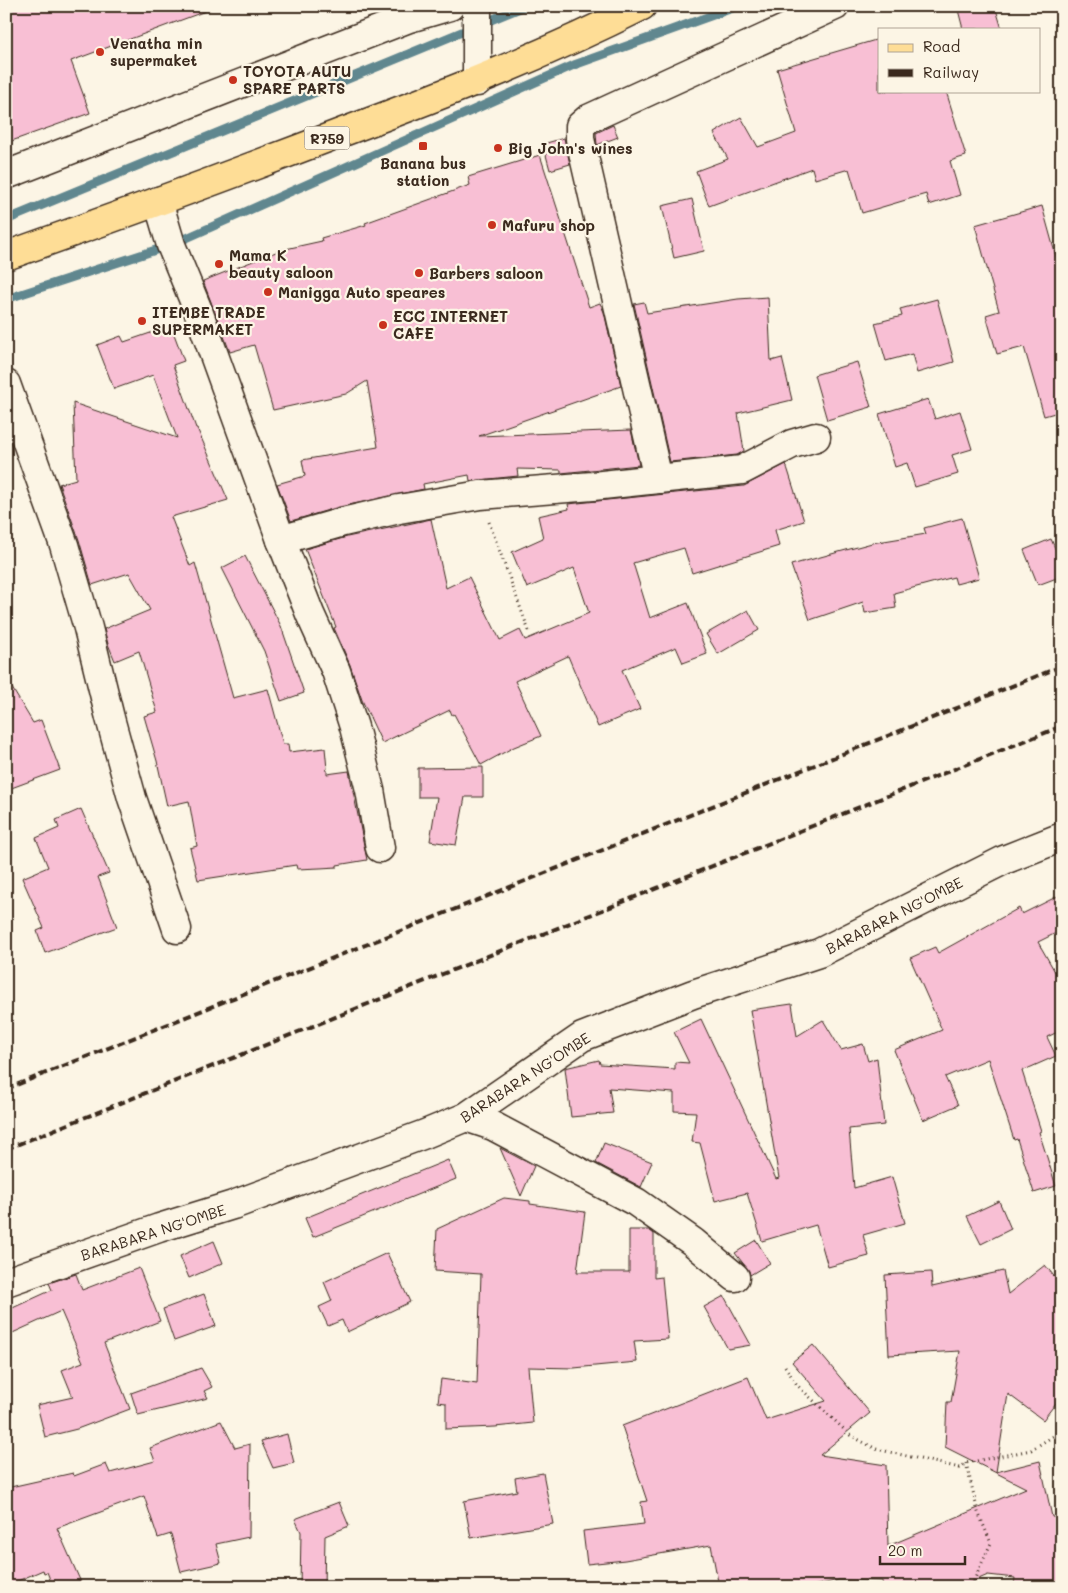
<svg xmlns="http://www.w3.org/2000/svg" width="1068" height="1593" font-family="Mali,sans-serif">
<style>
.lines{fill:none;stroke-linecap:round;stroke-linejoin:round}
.stream{stroke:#61878f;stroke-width:9}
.building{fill:#f8bfd4;stroke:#3b2a1e}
.street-casing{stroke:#3b2a1e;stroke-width:31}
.secondary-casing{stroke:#3b2a1e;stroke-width:31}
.primary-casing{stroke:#3b2a1e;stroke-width:31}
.path{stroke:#3b2a1e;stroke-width:3;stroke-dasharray:1 4;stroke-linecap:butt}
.street{stroke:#fcf5e5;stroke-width:28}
.secondary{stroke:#fcf5e5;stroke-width:28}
.primary{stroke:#fedd96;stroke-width:28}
.rail{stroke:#3b2a1e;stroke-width:4;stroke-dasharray:8 4;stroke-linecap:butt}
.poi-dot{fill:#c8321e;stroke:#fcf5e5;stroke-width:2}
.labels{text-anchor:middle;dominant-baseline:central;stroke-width:4.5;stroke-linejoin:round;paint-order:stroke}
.shield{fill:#fcf5e5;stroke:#75675a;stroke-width:1}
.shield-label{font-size:14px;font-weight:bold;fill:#3b2a1e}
.poi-label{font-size:15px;font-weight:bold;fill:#3b2a1e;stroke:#fcf5e5;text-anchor:start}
.street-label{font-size:15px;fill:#3b2a1e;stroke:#fcf5e5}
</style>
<rect width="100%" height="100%" fill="#fcf5e5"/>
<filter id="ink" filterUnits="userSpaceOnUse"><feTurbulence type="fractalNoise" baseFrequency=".02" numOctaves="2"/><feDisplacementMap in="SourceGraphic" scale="10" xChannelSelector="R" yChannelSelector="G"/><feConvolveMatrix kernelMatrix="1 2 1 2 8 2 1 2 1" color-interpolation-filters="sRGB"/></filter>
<g filter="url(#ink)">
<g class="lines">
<!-- stream -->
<g class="stream">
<polyline points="6,220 525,6"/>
<polyline points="6,299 171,245 574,65 738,6"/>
</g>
</g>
<!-- building -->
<g class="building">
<polygon points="6,6 211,6 211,9 71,61 90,113 6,143"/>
<polygon points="957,6 995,6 1002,29 963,29"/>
<polygon points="879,39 879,91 946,91 966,156 950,161 960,195 929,205 926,194 862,213 849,169 815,179 812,168 709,206 696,171 728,159 714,133 741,117 758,147 796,133 777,69"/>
<polygon points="613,125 618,137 597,145 596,133"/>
<polygon points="564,138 570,164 550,170 543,144"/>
<polygon points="540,155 589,307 600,303 604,312 621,386 479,436 631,430 639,465 561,473 561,470 517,469 518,476 470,481 469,475 423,484 424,489 339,507 291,521 277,484 305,476 302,460 378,447 367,381 346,394 273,410 254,345 230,352 203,281 281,250 322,241 321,238 366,225 365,223 470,185 468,177"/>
<polygon points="692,199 704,251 674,258 662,206"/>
<polygon points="1042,206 1062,278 1062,411 1044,416 1024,347 997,354 986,315 999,311 975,225"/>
<polygon points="768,297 771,361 782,358 792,400 738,413 744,451 737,455 670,462 634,304 644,302 647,313 738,299"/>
<polygon points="937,299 954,362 917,373 912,354 886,361 875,323 902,316 900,309"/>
<polygon points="171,326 184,361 173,365 196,428 197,428 228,500 171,517 190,566 195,563 233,698 268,689 283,744 288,744 289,752 325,748 327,769 325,770 327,770 327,774 349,771 367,860 337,865 337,867 320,868 297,869 296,865 198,880 190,848 197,846 189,801 167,806 157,761 144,716 157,712 139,651 115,661 108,644 104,629 150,610 129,573 92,585 79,540 59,484 76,479 73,403 177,438 153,375 114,389 97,345 121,336 124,342"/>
<polygon points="857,362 871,407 827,420 814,375"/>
<polygon points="928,399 935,419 960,411 972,449 952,455 958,474 915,487 907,463 895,467 879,414"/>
<polygon points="786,464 804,521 775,530 779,546 692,573 684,548 633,563 650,618 688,603 707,654 683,663 676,647 622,670 640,709 598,727 568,656 515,681 541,736 514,747 481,765 454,714 452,715 450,710 382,743 362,700 350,665 334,628 336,627 305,549 347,537 431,519 446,588 469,577 500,640 520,630 525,640 589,613 574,568 527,588 512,552 543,538 538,516 569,509 568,504 744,486"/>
<polygon points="962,518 979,578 956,584 954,577 894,593 896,608 865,613 863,602 810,620 791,565 872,543 926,534 924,528"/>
<polygon points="1051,539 1062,564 1062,576 1038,585 1024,550"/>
<polygon points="245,556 281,626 304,693 281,701 264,651 222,568"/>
<polygon points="748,610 759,630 718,654 706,634"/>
<polygon points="6,678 33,723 41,720 60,770 6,790"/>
<polygon points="483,767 483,797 465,797 456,845 430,841 437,797 418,797 418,768"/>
<polygon points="81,809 109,873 98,877 117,927 45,953 37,931 44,928 22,878 48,867 36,838 59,828 56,820"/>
<polygon points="1062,894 1062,930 1038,942 1062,984 1062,1030 1047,1037 1056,1056 1022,1071 1041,1131 1039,1132 1056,1186 1034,1193 1017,1139 1014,1140 988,1059 945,1077 958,1105 923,1120 894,1050 942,1030 910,958 935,947 938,953 1019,908 1022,914"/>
<polygon points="792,1004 797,1036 823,1020 841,1050 863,1044 868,1061 877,1058 884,1125 849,1129 854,1188 892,1177 905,1223 863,1235 869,1256 828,1267 816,1225 762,1241 747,1193 715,1201 700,1143 692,1142 696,1112 674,1111 674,1093 609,1088 613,1113 571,1117 565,1068 599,1060 600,1064 675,1069 675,1062 689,1063 674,1032 701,1019 776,1179 779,1178 750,1010"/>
<polygon points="604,1143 652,1162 641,1187 596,1163"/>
<polygon points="500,1148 534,1166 521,1196"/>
<polygon points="448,1160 456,1179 313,1237 305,1218"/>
<polygon points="504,1198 530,1201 530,1204 585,1212 577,1272 629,1272 629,1230 649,1230 654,1234 654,1278 662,1277 668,1339 634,1341 637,1362 574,1368 528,1367 533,1423 495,1427 446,1429 446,1403 438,1402 441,1379 477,1384 481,1274 435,1271 437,1229"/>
<polygon points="999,1201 1011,1229 981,1244 967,1216"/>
<polygon points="756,1240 770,1263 750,1275 749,1271 735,1253"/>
<polygon points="214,1241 223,1263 189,1278 180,1256"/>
<polygon points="387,1253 410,1302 347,1332 342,1320 328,1326 319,1307 332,1301 324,1282"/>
<polygon points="1045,1265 1062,1286 1062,1395 1043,1420 1008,1394 996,1472 1040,1461 1052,1517 1062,1518 1059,1553 1062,1553 1062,1587 1014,1584 1015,1578 988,1575 960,1587 883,1587 882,1581 839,1580 808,1587 719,1587 711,1545 625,1560 587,1564 583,1531 644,1524 641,1502 647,1501 622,1426 748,1377 766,1420 826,1401 792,1362 813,1345 870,1413 820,1455 886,1465 888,1546 1026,1488 945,1447 947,1402 951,1402 960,1351 889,1355 885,1275 931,1272 932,1287 1003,1271 1008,1294"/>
<polygon points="139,1268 160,1321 104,1343 130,1409 77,1429 45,1437 37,1405 73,1397 62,1370 83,1362 61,1311 6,1336 6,1311 52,1290 49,1283 76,1274 82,1290"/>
<polygon points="204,1294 216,1326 174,1341 163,1309"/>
<polygon points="724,1296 751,1345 728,1349 704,1307"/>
<polygon points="201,1368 212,1387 204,1391 208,1398 138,1415 131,1393"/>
<polygon points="221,1421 235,1448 250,1444 249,1537 216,1544 221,1563 181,1572 171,1534 158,1538 144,1496 57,1528 83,1587 53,1587 47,1572 44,1573 43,1570 6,1586 6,1488 73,1473 74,1476 106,1464 110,1473 155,1461 150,1448"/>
<polygon points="287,1434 294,1463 273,1468 261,1441"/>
<polygon points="543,1473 553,1524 471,1538 464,1501 517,1491 515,1478"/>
<polygon points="339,1502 349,1526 325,1536 324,1587 300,1587 301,1532 295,1519"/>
</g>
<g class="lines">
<!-- street casing -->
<g class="street-casing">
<g id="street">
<polyline points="6,175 409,18 450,6"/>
<polyline points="158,201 171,245 197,308 281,540 310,614 336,671 354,727 370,790 380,848"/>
<polyline points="6,384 64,545 88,628 110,718 132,798 177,929"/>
<polyline points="658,479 580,139 580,126 588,119 835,6"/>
<polyline points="281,540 343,522 399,509 480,495 593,486 742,470 792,444 816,437"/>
<polyline points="466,1117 493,1126 636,1202 693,1242 735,1277"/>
<polyline points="6,1282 159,1228 233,1205 425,1134 466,1117 582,1037 693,994 819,953 1004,860 1062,837"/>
</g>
</g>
<!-- secondary casing -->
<g class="secondary-casing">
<polyline id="secondary" points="477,82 477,6"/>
</g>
<!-- primary casing -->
<g class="primary-casing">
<path id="primary" d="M 6,256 C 119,216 231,175 343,132 C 445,94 545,55 642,6"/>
</g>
<!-- path -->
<g class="path">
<polyline points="489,522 530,634"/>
<polyline points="785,1366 797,1385 850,1435 876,1449 960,1468 966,1463 1031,1450 1055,1435 1062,1427"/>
<polyline points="966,1463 978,1512 991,1543 971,1587"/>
</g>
<!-- street -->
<use href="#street" class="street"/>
<!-- secondary -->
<use href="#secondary" class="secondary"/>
<!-- primary -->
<use href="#primary" class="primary"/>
<!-- rail -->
<g class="rail">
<polyline points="6,1089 1062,666"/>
<polyline points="6,1149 1062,726"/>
</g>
</g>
</g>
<!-- markers -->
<g class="poi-dot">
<circle cx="100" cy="52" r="5"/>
<circle cx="233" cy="80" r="5"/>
<rect x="418" y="141" width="10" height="10" rx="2.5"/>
<circle cx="498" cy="148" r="5"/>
<circle cx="492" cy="225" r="5"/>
<circle cx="219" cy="264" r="5"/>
<circle cx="419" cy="273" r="5"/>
<circle cx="268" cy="292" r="5"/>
<circle cx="142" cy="321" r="5"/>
<circle cx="383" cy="325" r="5"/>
</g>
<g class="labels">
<!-- shield labels -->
<rect class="shield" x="304.5" y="126.5" width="45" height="23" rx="4"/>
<g class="shield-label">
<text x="327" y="138">R759</text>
</g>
<!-- poi labels -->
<g class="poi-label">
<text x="110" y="43">Venatha min<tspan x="110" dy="17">supermaket</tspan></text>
<text x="243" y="71">TOYOTA AUTU<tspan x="243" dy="17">SPARE PARTS</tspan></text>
<text x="508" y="148">Big John's wines</text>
<text x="423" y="163" text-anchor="middle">Banana bus<tspan x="423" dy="17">station</tspan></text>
<text x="502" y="225">Mafuru shop</text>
<text x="229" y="255">Mama K<tspan x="229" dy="17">beauty saloon</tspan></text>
<text x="429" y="273">Barbers saloon</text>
<text x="278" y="292">Manigga Auto speares</text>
<text x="152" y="312">ITEMBE TRADE<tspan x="152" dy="17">SUPERMAKET</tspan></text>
<text x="393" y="316">ECC INTERNET<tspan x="393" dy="17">CAFE</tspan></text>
</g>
<!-- street labels -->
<g class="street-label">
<text transform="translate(894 915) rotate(-27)">BARABARA NG'OMBE</text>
<text transform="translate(525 1077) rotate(-33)">BARABARA NG'OMBE</text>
<text transform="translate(153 1232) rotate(-18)">BARABARA NG'OMBE</text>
</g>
</g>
<!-- margin -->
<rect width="1068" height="1593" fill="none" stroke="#fcf5e5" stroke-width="25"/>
<rect x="12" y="12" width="1043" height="1568" fill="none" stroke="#3b2a1e" stroke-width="2" filter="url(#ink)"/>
<!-- legend -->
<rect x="878" y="28" width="162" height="65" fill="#fcf5e5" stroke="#afa495"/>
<rect x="888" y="44" width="25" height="8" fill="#fedd96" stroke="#afa495"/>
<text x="923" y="52" font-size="15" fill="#3b2a1e">Road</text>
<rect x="888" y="69" width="25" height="8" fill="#3b2a1e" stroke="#afa495"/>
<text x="923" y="78" font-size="15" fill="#3b2a1e">Railway</text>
<!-- scale -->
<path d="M880 1556v8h85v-8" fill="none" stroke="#3b2a1e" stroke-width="2.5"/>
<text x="888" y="1556" font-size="15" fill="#3b2a1e" stroke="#fcf5e5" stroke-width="4" paint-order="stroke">20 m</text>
</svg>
